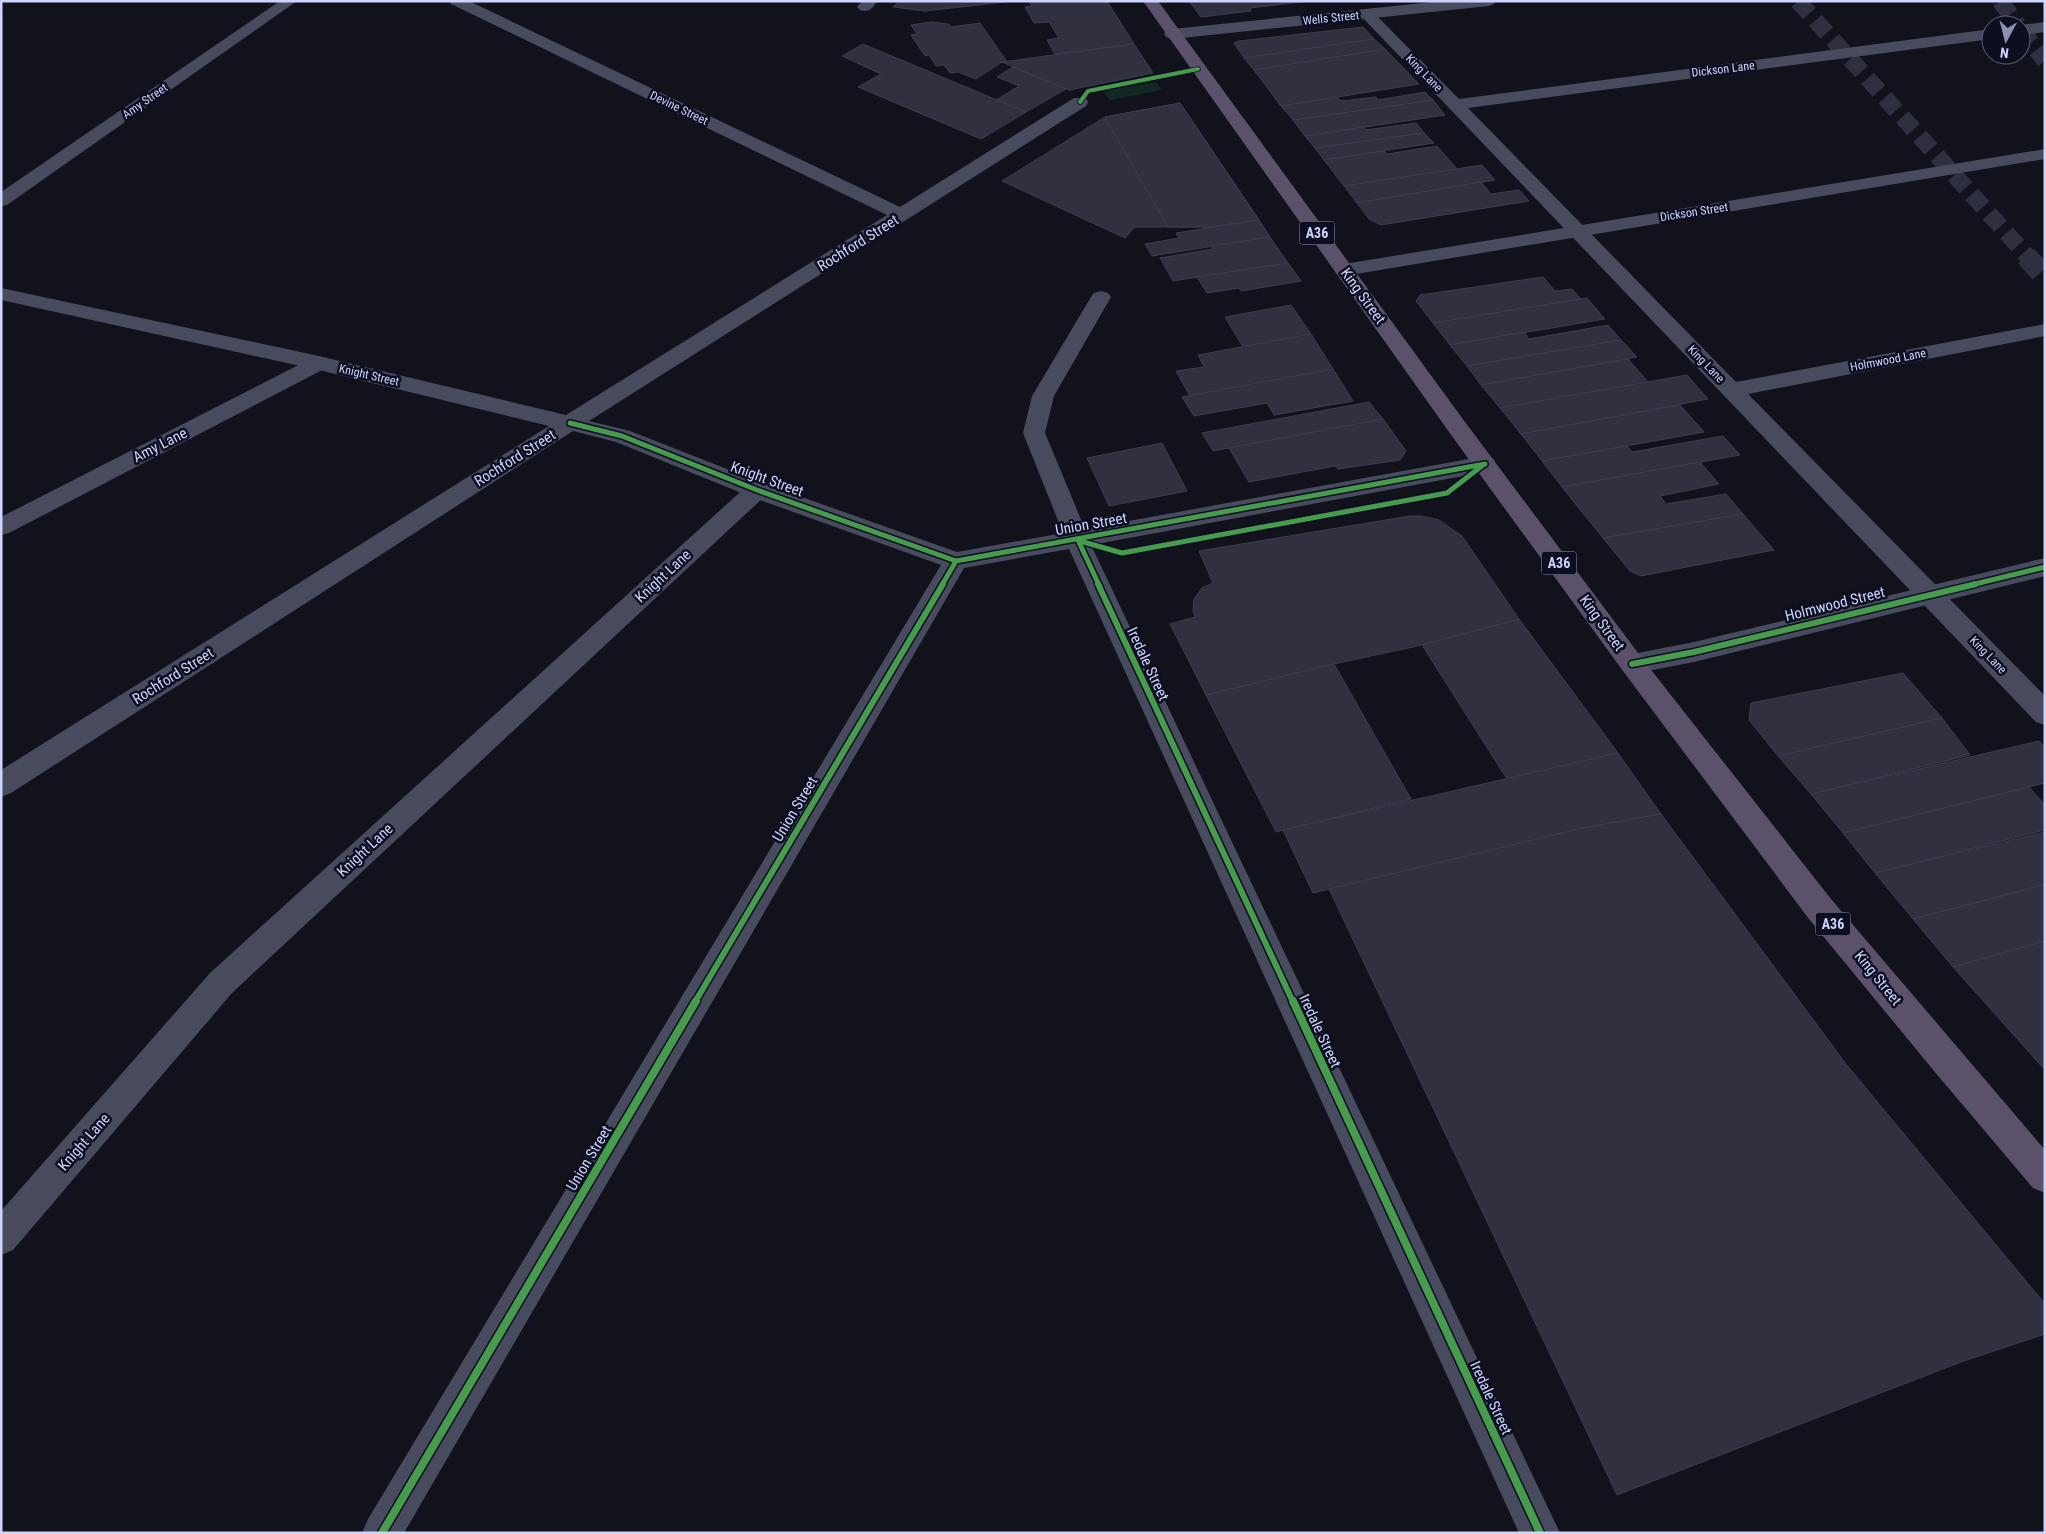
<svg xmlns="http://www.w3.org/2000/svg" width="2046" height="1534" font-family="'Roboto Condensed',sans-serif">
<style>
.green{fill:#112823}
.building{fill:#30303f;stroke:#3c3d50}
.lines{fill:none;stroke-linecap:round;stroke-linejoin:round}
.motorway-tunnel-far1{stroke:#2e2f3f;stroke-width:17;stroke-dasharray:17 9;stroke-linecap:butt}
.motorway-tunnel{stroke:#2e2f3f;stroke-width:22;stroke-dasharray:22 11;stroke-linecap:butt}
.service{fill:#474b5d;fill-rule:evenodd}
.minor{fill:#474b5d;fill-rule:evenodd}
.trunk{fill:#5b516b;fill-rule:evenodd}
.cycleway-far3-casing{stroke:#0d0f21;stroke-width:5.5}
.cycleway-far2-casing{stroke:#0d0f21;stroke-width:8}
.cycleway-far1-casing{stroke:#0d0f21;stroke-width:9}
.cycleway-casing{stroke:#0d0f21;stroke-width:11}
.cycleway-far3{stroke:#469c4c;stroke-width:4}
.cycleway-far2{stroke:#469c4c;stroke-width:5}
.cycleway-far1{stroke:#469c4c;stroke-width:6}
.cycleway{stroke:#469c4c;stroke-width:8}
.labels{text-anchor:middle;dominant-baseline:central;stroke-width:5;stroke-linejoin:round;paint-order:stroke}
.far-street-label{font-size:12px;fill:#ced4fe;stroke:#0d0f21}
.shield{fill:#0d0f21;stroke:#9499bc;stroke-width:1}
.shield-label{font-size:14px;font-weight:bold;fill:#ced4fe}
.street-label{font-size:15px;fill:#ced4fe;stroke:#0d0f21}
</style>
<rect width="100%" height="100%" fill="#12121d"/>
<!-- green -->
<polygon class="green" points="1156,82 1162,90 1110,100 1103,91"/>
<!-- building -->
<g class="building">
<polygon points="899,1 1014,1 925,11 893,7"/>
<polygon points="1029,1 1107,1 1134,44 1055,54 1047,40 1059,38 1049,22 1034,23 1025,7 1032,6"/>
<polygon points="1189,1 1310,1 1250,8 1251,11 1201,17"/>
<polygon points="931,22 948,24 951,27 980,23 1007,62 1002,62 976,79 958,72 950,73 944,65 936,66 929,55 925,56 911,35 917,34 911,25"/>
<polygon points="1363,27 1374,39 1244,58 1234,43 1239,41"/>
<polygon points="1374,39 1385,49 1254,70 1244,58"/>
<polygon points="863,44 1026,112 981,139 858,87 881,74 842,56"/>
<polygon points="1134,44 1153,73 1069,90 1002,62"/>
<polygon points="1385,49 1419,84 1281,106 1254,70"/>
<polygon points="1013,67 1066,89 1026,112 996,100 1019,86 997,77"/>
<polygon points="1425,92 1433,100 1293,120 1281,106 1337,97 1341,101 1376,97 1378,100"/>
<polygon points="1433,100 1445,115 1305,136 1293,120"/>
<polygon points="1180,103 1259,220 1208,227 1135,227 1125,238 1002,181 1105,117"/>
<polygon points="1180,103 1259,220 1208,227 1168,227 1105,117"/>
<polygon points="1416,123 1424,133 1315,148 1305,136 1364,127 1366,130"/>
<polygon points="1424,133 1434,143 1324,160 1315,148"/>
<polygon points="1437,146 1457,169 1344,186 1324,160 1384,151 1387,154"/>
<polygon points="1482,165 1495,180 1357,203 1344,186"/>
<polygon points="1481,182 1491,194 1519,190 1529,201 1381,225 1369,219 1357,203"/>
<polygon points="1259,220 1270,237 1152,256 1145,244 1179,238 1176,233"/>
<polygon points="1270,237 1288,263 1173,281 1160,258 1213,249 1211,246"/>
<polygon points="1288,263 1301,281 1241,291 1239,288 1207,293 1197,277"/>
<polygon points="1543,277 1555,291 1572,289 1581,299 1433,323 1416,301 1420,295"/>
<polygon points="1587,298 1605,319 1450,345 1433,323"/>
<polygon points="1291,305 1311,334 1243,347 1225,317"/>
<polygon points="1608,325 1621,340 1467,366 1450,345 1524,332 1529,339"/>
<polygon points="1311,334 1333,369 1190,396 1176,371 1204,367 1198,355"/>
<polygon points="1621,340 1637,357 1481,385 1467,366"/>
<polygon points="1628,359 1648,382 1500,408 1481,385"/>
<polygon points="1333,369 1353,401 1274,415 1267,403 1194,416 1182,397"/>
<polygon points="1687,375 1708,399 1521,434 1500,408"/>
<polygon points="1369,402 1383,419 1213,451 1202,433"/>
<polygon points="1680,405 1704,432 1542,461 1521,434"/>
<polygon points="1383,419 1406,451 1400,460 1338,469 1335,466 1249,482 1229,448"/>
<polygon points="1723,436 1740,455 1562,487 1542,461 1627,446 1632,452"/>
<polygon points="1162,443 1187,491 1109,506 1087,458"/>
<polygon points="1700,462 1719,484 1660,496 1666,504 1726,494 1743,514 1603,538 1562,487"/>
<polygon points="1743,514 1774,550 1641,576 1630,571 1603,538"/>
<polygon points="1410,516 1422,516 1439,520 1462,536 1519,619 1422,645 1334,664 1206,695 1170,624 1195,617 1193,611 1194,599 1202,588 1213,583 1199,551"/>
<polygon points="1519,619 1618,753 1507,779 1422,645"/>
<polygon points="1334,664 1411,799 1276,832 1206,695"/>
<polygon points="1903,673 1942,718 1778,756 1749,720 1751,703"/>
<polygon points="1942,718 1970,755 1811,794 1778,756"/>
<polygon points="2039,741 2045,747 2045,783 1843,833 1811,794"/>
<polygon points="1618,753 1661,814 1583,828 1313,893 1283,830"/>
<polygon points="2029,787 2045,805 2045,830 1875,873 1843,833"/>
<polygon points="1661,814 1846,1064 2045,1304 2045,1334 1961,1362 1617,1495 1329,889 1583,828"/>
<polygon points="2045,832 2045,884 1913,919 1875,873"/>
<polygon points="2045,885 2045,941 1953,967 1913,919"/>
<polygon points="2045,941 2045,1070 1953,967"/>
</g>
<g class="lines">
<!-- motorway-tunnel-far1 -->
<g class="motorway-tunnel-far1">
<polyline points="1798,1 2028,257"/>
<polyline points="2000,1 2018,25"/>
<polyline points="2021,29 2045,61"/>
</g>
<!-- motorway-tunnel -->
<polyline class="motorway-tunnel" points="2026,256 2045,277"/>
<!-- service -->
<g class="service">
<path d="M 862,1 L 877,1 C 872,9 869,13 860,10 L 857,7 Z"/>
<polygon points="1367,9 1372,11 1459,99 1991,29 1991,39 1468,108 1736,382 2045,324 2045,336 1748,394 2045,696 2045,725 2036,722 1362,17 1359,14 1362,11"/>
<polygon points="2045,22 2045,32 2021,35 2021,25"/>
<polygon points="319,356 326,358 329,363 326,368 9,533 1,535 1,517 312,358"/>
<polygon points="757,482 765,484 769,490 765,496 232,993 13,1250 1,1255 1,1211 210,973 749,484"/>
</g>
<!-- minor -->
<g class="minor">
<polygon points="280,1 297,1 7,205 1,206 1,192"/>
<polygon points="449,1 469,1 900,207 1074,98 1086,98 1088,102 1086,106 589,421 630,431 765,484 957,552 1063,533 1023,433 1032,396 1091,297 1094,293 1101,291 1108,293 1111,297 1054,396 1045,433 1085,529 1485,456 1493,458 1496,464 1493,470 1485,472 1091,545 1560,1533 1519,1533 1069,549 964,568 404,1533 362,1533 368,1519 941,565 749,496 616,442 573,431 11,793 1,797 1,770 549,426 319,370 1,300 1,288 319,356 566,415 887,215 451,4"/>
<polygon points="1443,1 1496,1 1494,4 1489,6 1172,39 1166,37 1164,34 1166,31 1172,29"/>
<polygon points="2045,149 2045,159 1344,276 1337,274 1334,270 1337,266 1344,264"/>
<polygon points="2045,558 2045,576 1694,662 1632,674 1623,671 1619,664 1623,657 1632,654 1694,642"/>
</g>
<!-- trunk -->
<polygon class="trunk" points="1143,1 1158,1 1465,422 1641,657 1831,899 2045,1150 2045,1193 2033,1188 1934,1071 1809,919 1623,671 1449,432"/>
<!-- cycleway-far3 casing -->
<g class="cycleway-far3-casing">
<polyline id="cycleway-far3" points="1080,102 1088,91 1198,69"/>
</g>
<!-- cycleway-far2 casing -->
<g class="cycleway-far2-casing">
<g id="cycleway-far2">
<polyline points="570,423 622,436 757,490 956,561"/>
<polyline points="1078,540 1099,585"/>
<polyline points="1080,541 1122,553 1447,493 1483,465"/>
<polyline points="942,585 956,561 1485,464"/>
<polyline points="1971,585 2045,567"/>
</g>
</g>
<!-- cycleway-far1 casing -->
<g class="cycleway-far1-casing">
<g id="cycleway-far1">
<polyline points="1098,584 1293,1002"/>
<polyline points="1632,664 1694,652 1976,584"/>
<polyline points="695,1002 943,584"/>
</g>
</g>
<!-- cycleway casing -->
<g class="cycleway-casing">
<g id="cycleway">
<polyline points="1293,1001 1540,1533"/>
<polyline points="382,1533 696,1001"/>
</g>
</g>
<!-- cycleway-far3 -->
<use href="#cycleway-far3" class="cycleway-far3"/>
<!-- cycleway-far2 -->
<use href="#cycleway-far2" class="cycleway-far2"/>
<!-- cycleway-far1 -->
<use href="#cycleway-far1" class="cycleway-far1"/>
<!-- cycleway -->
<use href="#cycleway" class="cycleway"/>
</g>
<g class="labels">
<!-- far-street labels -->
<g class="far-street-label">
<text transform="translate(1331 18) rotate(-6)">Wells Street</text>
<text transform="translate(1723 69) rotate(-7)">Dickson Lane</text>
<text transform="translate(1424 73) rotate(46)">King Lane</text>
<text transform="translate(145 101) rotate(-35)">Amy Street</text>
<text transform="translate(679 108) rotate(26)">Devine Street</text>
<text transform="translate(1694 212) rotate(-9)">Dickson Street</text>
<text transform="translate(1888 360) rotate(-11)">Holmwood Lane</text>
<text transform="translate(1706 364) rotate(46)">King Lane</text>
<text transform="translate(369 375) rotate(13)">Knight Street</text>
<text transform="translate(1988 655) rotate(46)">King Lane</text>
</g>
<!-- shield labels -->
<g class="shield">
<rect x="1299.5" y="221.5" width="35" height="23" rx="4"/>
<rect x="1541.5" y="551.5" width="35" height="23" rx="4"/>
<rect x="1815.5" y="912.5" width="35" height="23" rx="4"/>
</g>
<g class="shield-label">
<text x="1317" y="233">A36</text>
<text x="1559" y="563">A36</text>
<text x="1833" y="924">A36</text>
</g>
<!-- street labels -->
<g class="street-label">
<text transform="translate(858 243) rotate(-32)">Rochford Street</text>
<text transform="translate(1363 296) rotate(54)">King Street</text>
<text transform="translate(160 445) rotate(-27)">Amy Lane</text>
<text transform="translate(515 458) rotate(-32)">Rochford Street</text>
<text transform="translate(767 479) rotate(20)">Knight Street</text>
<text transform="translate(1091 524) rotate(-10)">Union Street</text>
<text transform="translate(663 576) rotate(-43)">Knight Lane</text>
<text transform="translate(1835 604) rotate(-14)">Holmwood Street</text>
<text transform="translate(1602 623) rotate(54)">King Street</text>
<text transform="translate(1148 664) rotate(65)">Iredale Street</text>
<text transform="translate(173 676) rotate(-32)">Rochford Street</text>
<text transform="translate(795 809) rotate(-59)">Union Street</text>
<text transform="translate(365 850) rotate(-43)">Knight Lane</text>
<text transform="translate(1878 978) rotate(51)">King Street</text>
<text transform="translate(1320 1031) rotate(65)">Iredale Street</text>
<text transform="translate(84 1142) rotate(-49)">Knight Lane</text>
<text transform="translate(589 1158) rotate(-59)">Union Street</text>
<text transform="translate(1491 1398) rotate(65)">Iredale Street</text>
</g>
</g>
<!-- border -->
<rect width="2046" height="1534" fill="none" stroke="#ced4fe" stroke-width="5"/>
<!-- north arrow -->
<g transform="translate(2006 40) rotate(187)"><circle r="24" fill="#0d0f21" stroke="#5a5e79"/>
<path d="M0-4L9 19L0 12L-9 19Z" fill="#8c90af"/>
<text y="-8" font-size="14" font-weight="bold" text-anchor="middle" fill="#ced4fe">N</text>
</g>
</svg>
